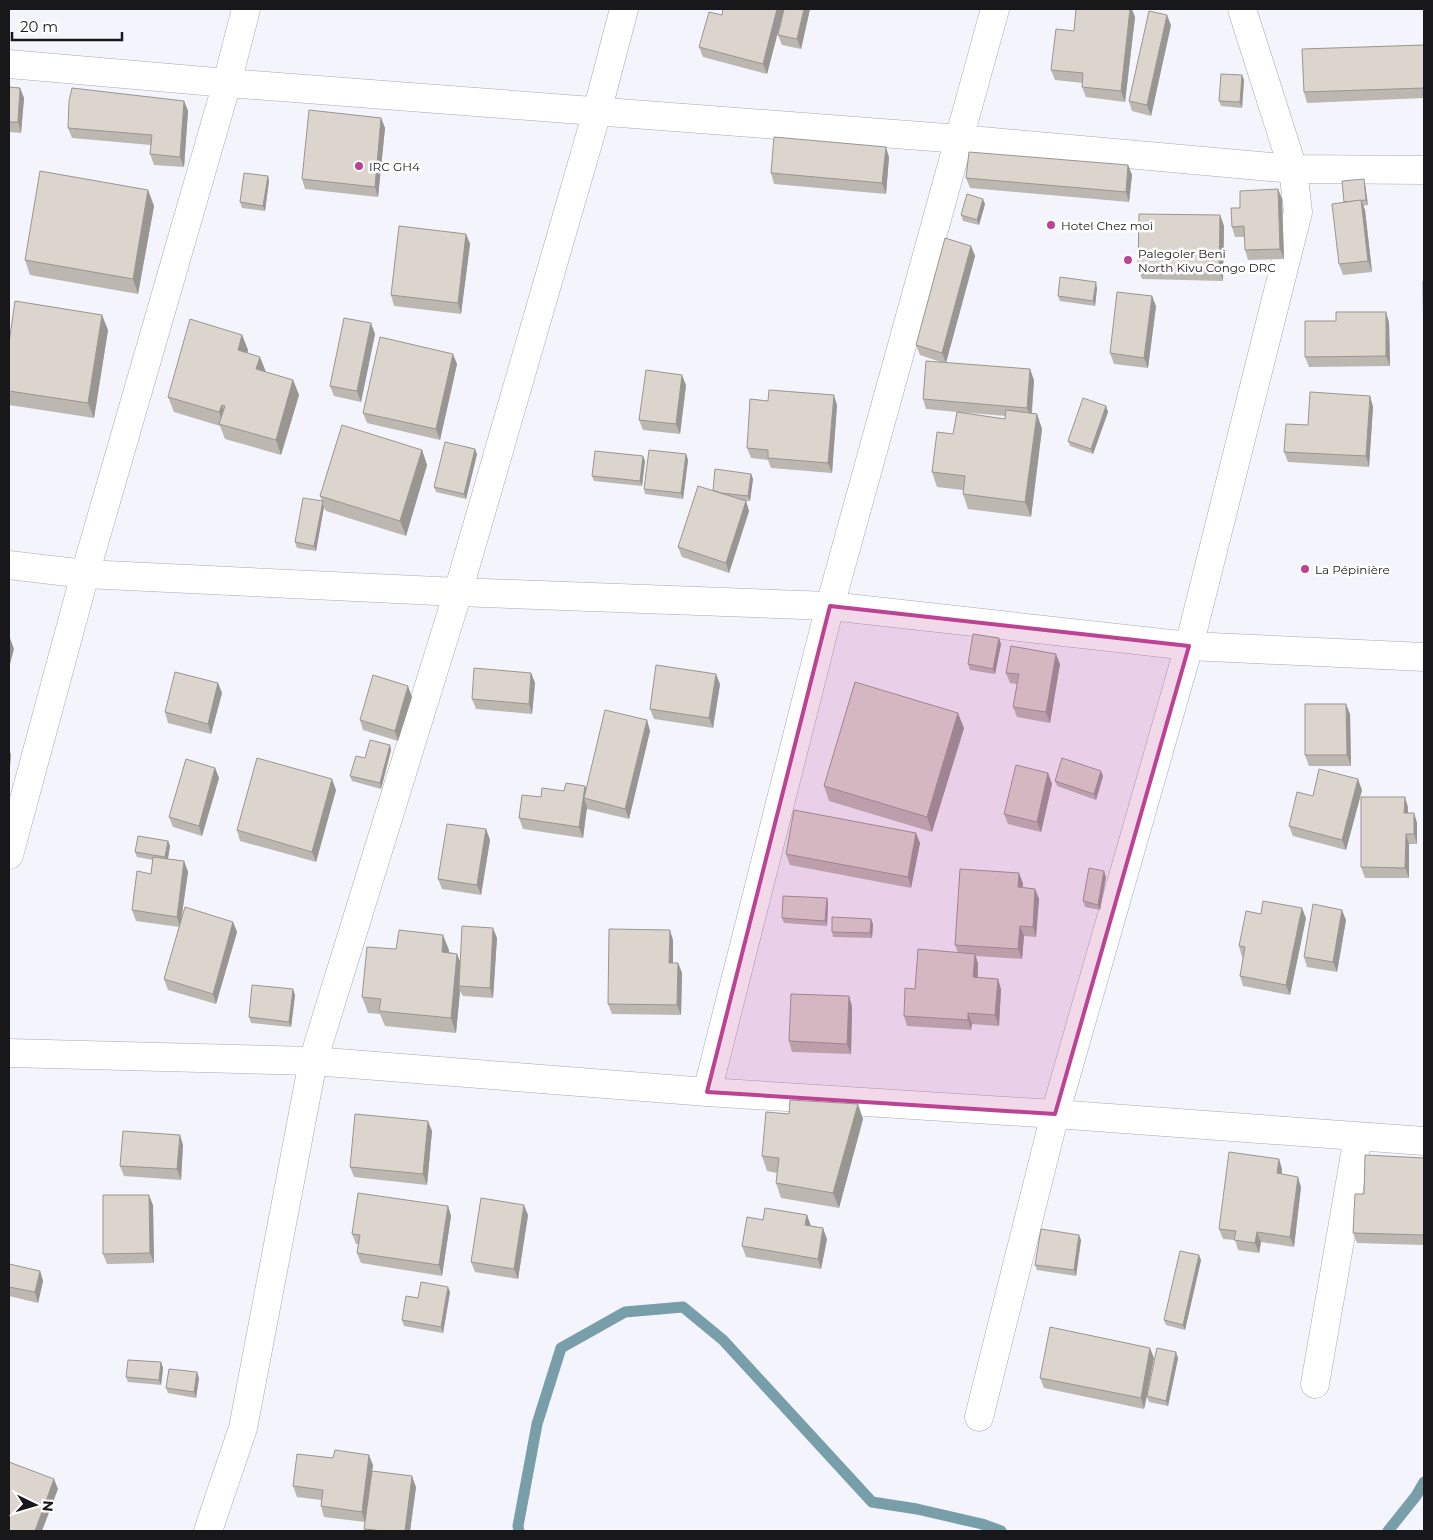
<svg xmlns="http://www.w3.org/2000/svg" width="1433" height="1540" font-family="Montserrat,sans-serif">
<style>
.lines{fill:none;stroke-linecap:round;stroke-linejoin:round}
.stream{stroke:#789ea9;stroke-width:11}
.minor-casing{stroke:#a8a8b0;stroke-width:29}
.minor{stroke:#fff;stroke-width:28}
.wall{fill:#bcb7b1;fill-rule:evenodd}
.shaded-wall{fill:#999590}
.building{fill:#dbd5ce;stroke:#999590}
.marked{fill:#bc4294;fill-opacity:0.2;stroke:#bc4294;stroke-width:4;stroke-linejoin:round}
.poi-dot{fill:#bc4294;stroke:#fff;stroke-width:2}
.labels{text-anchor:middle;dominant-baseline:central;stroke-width:5;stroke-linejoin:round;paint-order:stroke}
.poi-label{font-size:12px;fill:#18181b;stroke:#fff;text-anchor:start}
</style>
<rect width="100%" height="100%" fill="#f4f4fd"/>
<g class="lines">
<!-- stream -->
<g class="stream">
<polyline points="519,1531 518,1526 537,1424 561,1348 625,1312 683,1307 723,1340 872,1502 917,1509 982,1524 1001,1531"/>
<polyline points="1388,1531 1416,1496 1424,1482"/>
</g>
<!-- minor casing -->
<g class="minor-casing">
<g id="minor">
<polyline points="9,64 227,83 960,139 1293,169 1424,170"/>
<polyline points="9,565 85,574 458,592 830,606 1189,646 1424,657"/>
<polyline points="9,855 85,574 227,83 246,9"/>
<polyline points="9,1053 313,1061 707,1092 1055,1114 1424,1141"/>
<polyline points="707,1092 830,606 995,9"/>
<polyline points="1315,1384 1358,1137"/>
<polyline points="979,1417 1055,1114 1189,646 1298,212 1293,169 1242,9"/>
<polyline points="208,1531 243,1428 313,1061 458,592 597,112 624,9"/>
</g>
</g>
<!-- minor -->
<use href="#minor" class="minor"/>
</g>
<!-- wall -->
<g class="wall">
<polygon points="723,9 810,9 801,49 782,45 778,35 783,13 767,74 703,57 699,47 722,15"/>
<polygon points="1135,17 1125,102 1086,97 1082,87 1083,83 1055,80 1051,70 1074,31"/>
<polygon points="1171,25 1151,116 1132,111 1129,101"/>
<polygon points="1424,45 1424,98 1307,103 1304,92"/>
<polygon points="1242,75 1244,80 1242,108 1221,106 1219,101"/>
<polygon points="9,87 20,88 24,98 21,133 9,132"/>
<polygon points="184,101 188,111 184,167 154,165 150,154 151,145 72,138 68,128"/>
<polygon points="381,118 385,128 378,197 305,189 302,179"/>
<polygon points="889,157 886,194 774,184 771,173"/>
<polygon points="1128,165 1132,175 1129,202 970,188 966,178"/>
<polygon points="268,176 269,181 265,211 242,208 240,202"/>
<polygon points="1364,179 1365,184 1368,205 1363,206 1365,210 1372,272 1343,275 1339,264 1344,202"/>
<polygon points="1278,189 1282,199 1284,259 1248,260 1245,250 1245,237 1235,237 1232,227 1240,208"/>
<polygon points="148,190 154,206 138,294 30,275 25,260"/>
<polygon points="985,204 979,225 963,221 961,215"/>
<polygon points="1220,215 1224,226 1223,281 1142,279 1138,268"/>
<polygon points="466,234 470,244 461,314 394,306 391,295"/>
<path d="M 971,246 L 975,256 L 946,362 L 1034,380 L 1032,413 L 1037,414 L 1042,429 L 1031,517 L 968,509 L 963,494 L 963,490 L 937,487 L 932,472 L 953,434 L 957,412 L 926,409 L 923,399 L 941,362 L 920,355 L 916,345 ZM 957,412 L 1006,416 L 1005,419 Z"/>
<polygon points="1097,288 1095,306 1060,301 1058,296"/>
<polygon points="1156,306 1148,368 1114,364 1110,353"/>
<polygon points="1389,322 1390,366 1309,367 1305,357"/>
<polygon points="108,330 94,418 9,405 9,343"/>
<polygon points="375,334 361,402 334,396 330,386"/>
<polygon points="242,335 248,350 247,353 266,372 293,380 299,395 281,455 225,439 220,426 174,412 168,397"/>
<polygon points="457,364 440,440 367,423 363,413"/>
<polygon points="686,385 680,434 643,430 639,420"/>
<polygon points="1370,396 1373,407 1369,467 1288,462 1284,452 1308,425"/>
<polygon points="837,405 832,473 771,468 768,460 751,458 747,448"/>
<polygon points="1106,406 1108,412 1093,454 1070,446 1068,441"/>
<polygon points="422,450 427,465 406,536 326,511 324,507 316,551 297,548 295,542 322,501 320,496"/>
<polygon points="477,454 466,499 436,492 434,487"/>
<polygon points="686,454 688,460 683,499 645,494 644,489"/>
<polygon points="645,461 642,486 594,481 592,476"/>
<polygon points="751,474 753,479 750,501 746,501 749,511 729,573 682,557 678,547 713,490"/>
<polygon points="1001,644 995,674 970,670 968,664"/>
<polygon points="1060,664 1050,723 1017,717 1013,707 1017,684 1010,683 1006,673"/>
<polygon points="531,673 535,683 532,714 476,709 472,699"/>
<polygon points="218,683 222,693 211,734 168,723 165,712"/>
<polygon points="720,684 713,728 654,719 650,709"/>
<polygon points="412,697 398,741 363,730 360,720"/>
<polygon points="1350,714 1351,766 1309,766 1305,755"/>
<polygon points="647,720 650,731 629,819 587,809 587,807 583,838 523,829 519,818 541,797 564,791 586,789"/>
<polygon points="964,728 932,832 829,801 824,786"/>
<polygon points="390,745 391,750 381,789 352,781 350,776 365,758"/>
<polygon points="215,768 219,778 202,836 173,827 169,817"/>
<polygon points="1048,773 1052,784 1041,832 1008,824 1004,814"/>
<polygon points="1103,776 1096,800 1057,786 1055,781"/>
<polygon points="336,790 316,862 240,841 237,830"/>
<polygon points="1362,790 1346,850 1293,836 1289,826 1313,796"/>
<polygon points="1408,807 1408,813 1414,813 1417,823 1417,844 1409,844 1409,878 1365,878 1361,867"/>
<polygon points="486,829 490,840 481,895 442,889 438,879"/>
<polygon points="168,841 170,846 168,859 184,861 188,872 181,922 233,922 237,932 216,1004 168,990 164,979 180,927 136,921 132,910 151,874 153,860 137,857 135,852"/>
<polygon points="920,843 911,888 790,865 786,854"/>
<polygon points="1106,877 1100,910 1085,907 1083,901"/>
<polygon points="1023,883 1022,887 1035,889 1039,899 1036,937 1024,936 1022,959 976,956 978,964 978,977 1001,989 999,1026 972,1024 971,1030 907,1026 904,1016 915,989 958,953 955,945"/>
<polygon points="827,898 828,903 827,926 784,923 782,918"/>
<polygon points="1261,914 1306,918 1290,995 1243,986 1240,976 1243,957 1242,957 1239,946"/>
<polygon points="1346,920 1337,972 1307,967 1304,957"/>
<polygon points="873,924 872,938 833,937 832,932"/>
<polygon points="497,938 493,998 463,996 460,991 456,1033 385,1026 380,1014 368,1013 362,997 396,949 449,950 449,952 457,954 460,962"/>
<polygon points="673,940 673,963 678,963 682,973 681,1015 612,1014 608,1004"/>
<polygon points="295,995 291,1027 251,1023 249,1017"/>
<polygon points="849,996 852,1007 851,1054 792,1052 789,1041"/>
<polygon points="789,1114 863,1119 839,1208 781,1198 776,1183 777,1173 767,1171 762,1156"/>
<polygon points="432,1131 427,1185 354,1177 350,1167"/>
<polygon points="183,1145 181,1180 124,1176 120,1166"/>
<polygon points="1424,1158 1424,1245 1357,1243 1353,1233 1364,1194"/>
<polygon points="1282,1169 1282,1174 1301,1187 1294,1247 1261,1242 1259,1253 1238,1250 1235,1240 1223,1239 1219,1229"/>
<polygon points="153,1205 154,1263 107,1264 103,1254"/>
<polygon points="448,1206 451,1216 442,1276 361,1263 357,1253 358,1244 356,1244 352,1234"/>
<polygon points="528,1215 518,1279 475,1272 471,1262"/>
<polygon points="807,1215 810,1226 827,1239 821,1269 746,1257 742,1246 763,1220"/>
<polygon points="1081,1240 1076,1276 1037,1270 1035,1265"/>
<polygon points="1201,1260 1185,1330 1166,1325 1164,1320"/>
<polygon points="9,1264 40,1271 43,1281 38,1303 9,1296"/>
<polygon points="450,1292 443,1333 404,1326 402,1320"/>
<polygon points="1154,1358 1147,1393 1178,1358 1168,1406 1149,1402 1147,1397 1144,1409 1044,1388 1040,1378"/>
<polygon points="161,1362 163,1368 161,1385 128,1382 126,1377"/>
<polygon points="199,1378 196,1398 168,1393 166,1388"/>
<polygon points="373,1465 372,1471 416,1487 410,1531 365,1531 364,1529 365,1522 324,1517 321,1506 321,1500 297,1497 293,1486"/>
</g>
<!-- shaded-wall -->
<g class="shaded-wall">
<polygon points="777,9 784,9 767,74 763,64"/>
<polygon points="804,9 810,9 801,49 797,39"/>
<polygon points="1130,9 1132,9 1135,17 1125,102 1121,91"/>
<polygon points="1167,15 1171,25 1151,116 1147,105"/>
<polygon points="1242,75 1244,80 1242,108 1240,102"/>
<polygon points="20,88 24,98 21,133 18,122"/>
<polygon points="184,101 188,111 184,167 180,157"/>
<polygon points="381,118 385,128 378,197 375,187"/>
<polygon points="886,147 889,157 886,194 882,183"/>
<polygon points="1128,165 1132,175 1129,202 1126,192"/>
<polygon points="268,176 269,181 265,211 263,206"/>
<polygon points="1364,179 1365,184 1368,205 1366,200"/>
<polygon points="1278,189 1282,199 1284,259 1280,249"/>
<polygon points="148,190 154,206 138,294 133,279"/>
<polygon points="983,199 985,204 979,225 977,220"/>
<polygon points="1361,200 1365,210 1372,272 1368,261"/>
<polygon points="1220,215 1224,226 1223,281 1219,270"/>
<polygon points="466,234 470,244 461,314 458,303"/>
<polygon points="971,246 975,256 946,363 942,353"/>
<polygon points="1096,282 1097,288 1095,306 1093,301"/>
<polygon points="1152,296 1156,306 1148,368 1144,358"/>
<polygon points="1386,312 1389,322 1390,366 1386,356"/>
<polygon points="102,315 108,330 94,418 88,403"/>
<polygon points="371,323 375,334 361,402 357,391"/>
<polygon points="242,335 248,350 244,366 238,350"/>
<polygon points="453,354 457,364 440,440 436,429"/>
<polygon points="260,357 266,372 256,369"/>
<polygon points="1030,369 1034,380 1031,419 1027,408"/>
<polygon points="682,375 686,385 680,434 676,424"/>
<polygon points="293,380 299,395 281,455 276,440"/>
<polygon points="834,395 837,405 832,473 828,463"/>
<polygon points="1370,396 1373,407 1369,467 1366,456"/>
<polygon points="222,405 227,420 224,425 219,412"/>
<polygon points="1106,406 1108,412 1093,454 1091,449"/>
<polygon points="1037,414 1042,429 1031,517 1025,502"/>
<polygon points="475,449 477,454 466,499 464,494"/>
<polygon points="422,450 427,465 406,536 400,521"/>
<polygon points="686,454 688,460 683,499 681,493"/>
<polygon points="643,456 645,461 642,486 640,481"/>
<polygon points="751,474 753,479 750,501 748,496"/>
<polygon points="746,501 749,511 729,573 726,563"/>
<polygon points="322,502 324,507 316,551 314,546"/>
<polygon points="10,638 14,649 9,668 9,644"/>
<polygon points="999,638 1001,644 995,674 993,669"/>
<polygon points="1056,654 1060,664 1050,723 1046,712"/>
<polygon points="531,673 535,683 532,714 529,704"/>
<polygon points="716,674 720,684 713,728 709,718"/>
<polygon points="218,683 222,693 211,734 208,724"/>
<polygon points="408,686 412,697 398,741 395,731"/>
<polygon points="1346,704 1350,714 1351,766 1347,755"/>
<polygon points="958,713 964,728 932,832 927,817"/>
<polygon points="647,720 650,731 629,819 625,809"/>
<polygon points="390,745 391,750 381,789 380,783"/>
<polygon points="9,748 11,755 9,781"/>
<polygon points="215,768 219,778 202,836 199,826"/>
<polygon points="1101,771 1103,776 1096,800 1094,794"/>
<polygon points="1048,773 1052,784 1041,832 1037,822"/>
<polygon points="332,779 336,790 316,862 312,852"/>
<polygon points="1358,779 1362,790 1346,850 1342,840"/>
<polygon points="585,786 589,796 584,798 587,807 583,838 579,827"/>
<polygon points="1405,797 1408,807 1408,823 1404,813"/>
<polygon points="1414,813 1417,823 1417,844 1414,834"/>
<polygon points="486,829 490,840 481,895 477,885"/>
<polygon points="916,833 920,843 911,888 908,877"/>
<polygon points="1406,834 1409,844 1409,878 1405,868"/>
<polygon points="168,841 170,846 167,863 165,857"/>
<polygon points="184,861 188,872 180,927 177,917"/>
<polygon points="1104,871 1106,877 1100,910 1098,905"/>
<polygon points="1019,873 1023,883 1022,897 1018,887"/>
<polygon points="1035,889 1039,899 1036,937 1033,927"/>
<polygon points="827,898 828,903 827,926 825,921"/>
<polygon points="1302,908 1306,918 1290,995 1286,985"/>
<polygon points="1342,910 1346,920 1337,972 1333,962"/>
<polygon points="871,919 873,924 872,938 870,933"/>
<polygon points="233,922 237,932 216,1004 213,994"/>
<polygon points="1020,926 1024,936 1022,959 1018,949"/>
<polygon points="493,928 497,938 493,998 490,988"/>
<polygon points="670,930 673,940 673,973 669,963"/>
<polygon points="443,935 449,950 448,967 442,952"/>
<polygon points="457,954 463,969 459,986 460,991 456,1033 451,1018"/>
<polygon points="975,954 978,964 977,987 973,977"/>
<polygon points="678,963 682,973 681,1015 677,1005"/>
<polygon points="998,979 1001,989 999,1026 995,1015"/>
<polygon points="293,989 295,995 291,1027 289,1022"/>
<polygon points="849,996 852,1007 851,1054 847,1044"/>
<polygon points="968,1013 972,1024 971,1030 968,1020"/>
<polygon points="858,1104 863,1119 839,1208 833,1193"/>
<polygon points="428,1121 432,1131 427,1185 423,1174"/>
<polygon points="180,1135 183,1145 181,1180 177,1169"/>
<polygon points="1279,1159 1282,1169 1280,1184 1277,1173"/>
<polygon points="1298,1177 1301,1187 1294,1247 1290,1237"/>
<polygon points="149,1195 153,1205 154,1263 150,1253"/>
<polygon points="524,1205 528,1215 518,1279 514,1269"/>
<polygon points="448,1206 451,1216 442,1276 439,1265"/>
<polygon points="807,1215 811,1226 808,1236 805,1225"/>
<polygon points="823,1228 827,1239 821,1269 818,1259"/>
<polygon points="1257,1232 1261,1242 1259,1253 1255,1243"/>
<polygon points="1079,1235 1081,1240 1076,1276 1074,1270"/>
<polygon points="1199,1255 1201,1260 1185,1330 1183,1325"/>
<polygon points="40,1271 43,1281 38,1303 35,1292"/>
<polygon points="448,1287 450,1292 443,1333 441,1327"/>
<polygon points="1150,1348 1154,1358 1144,1409 1141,1398"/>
<polygon points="1176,1352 1178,1358 1168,1406 1166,1401"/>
<polygon points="161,1362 163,1368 161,1385 159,1380"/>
<polygon points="197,1372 199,1378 196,1398 194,1392"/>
<polygon points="369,1455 373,1465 365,1522 362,1512"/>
<polygon points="412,1476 416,1487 410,1531 405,1531"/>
<polygon points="54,1479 58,1489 42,1531 35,1531"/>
</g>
<!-- building -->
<g class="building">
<polygon points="723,9 777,9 763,64 699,47 709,12 722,15"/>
<polygon points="784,9 804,9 797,39 778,35"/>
<polygon points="1076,9 1130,9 1121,91 1082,87 1083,73 1051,70 1056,29 1074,31"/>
<polygon points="1149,11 1167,15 1147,105 1129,101"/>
<polygon points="1424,45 1424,88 1304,92 1302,49"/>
<polygon points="1221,74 1242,75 1240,102 1219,101"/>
<polygon points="9,87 20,88 18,122 9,122"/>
<polygon points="72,88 184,101 180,157 150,154 152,135 68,128 69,101"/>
<polygon points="309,110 381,118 375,187 302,179"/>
<polygon points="774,137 886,147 882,183 771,173"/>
<polygon points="969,152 1128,165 1126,192 966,178"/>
<polygon points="40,171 148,190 133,279 25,260"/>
<polygon points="244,173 268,176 263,206 240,202"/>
<polygon points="1364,179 1366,200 1344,202 1342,181"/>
<polygon points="1278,189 1280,249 1245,250 1244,226 1232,227 1231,208 1240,208 1240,191"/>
<polygon points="967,194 983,199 977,220 961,215"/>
<polygon points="1361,200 1368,261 1339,264 1332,204"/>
<polygon points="1139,214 1220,215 1219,270 1138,268"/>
<polygon points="399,226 466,234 458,303 391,295"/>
<polygon points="945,238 971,246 942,353 916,345"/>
<polygon points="1060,277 1096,282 1093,301 1058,296"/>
<polygon points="1423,281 1424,281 1424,355"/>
<polygon points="1117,292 1152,296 1144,358 1110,353"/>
<polygon points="15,301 102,315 88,403 9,391 9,343"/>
<polygon points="1336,312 1386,312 1386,356 1305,357 1305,321 1336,321"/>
<polygon points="344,318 371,323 357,391 330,386"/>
<polygon points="190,319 242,335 238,350 260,357 256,369 293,380 276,440 219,424 225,406 222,405 219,412 168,397"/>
<polygon points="380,337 453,354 436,429 363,413"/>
<polygon points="926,361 1030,369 1027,408 923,399"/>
<polygon points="646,370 682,375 676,424 639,420"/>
<polygon points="769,390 834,395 828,463 768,458 768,450 747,448 750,399 768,401"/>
<polygon points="1310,392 1370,396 1366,456 1284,452 1286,424 1308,425"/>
<polygon points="1083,398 1106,406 1091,449 1068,441"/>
<polygon points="1006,410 1037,414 1025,502 963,494 965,476 932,472 937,432 953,434 957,412 1005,419"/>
<polygon points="342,425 422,450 400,521 320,496"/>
<polygon points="445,442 475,449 464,494 434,487"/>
<polygon points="649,450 686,454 681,493 644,489"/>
<polygon points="595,451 643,456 640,481 592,476"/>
<polygon points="715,469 751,474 748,496 721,493 713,490"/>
<polygon points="698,486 746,501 726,563 678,547"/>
<polygon points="303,498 323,501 314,546 295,542"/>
<polygon points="973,634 999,638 993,669 968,664"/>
<polygon points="1011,646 1056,654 1046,712 1013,707 1019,674 1006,673"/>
<polygon points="656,665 716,674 709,718 650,709"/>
<polygon points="474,668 531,673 529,704 472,699"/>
<polygon points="175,672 218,683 208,724 165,712"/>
<polygon points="373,675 408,686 395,731 360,720"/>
<polygon points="855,682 958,713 927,817 824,786"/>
<polygon points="1305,704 1346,704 1347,755 1305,755"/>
<polygon points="605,710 647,720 625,809 584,798"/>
<polygon points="370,740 390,745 380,783 350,776 356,756 365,758"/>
<polygon points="257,758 332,779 312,852 237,830"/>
<polygon points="1062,758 1101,771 1094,794 1055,781"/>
<polygon points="186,759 215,768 199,826 169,817"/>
<polygon points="1016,765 1048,773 1037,822 1004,814"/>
<polygon points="1319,769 1358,779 1342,840 1289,826 1297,792 1313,796"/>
<polygon points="566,783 585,786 579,827 519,818 522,795 541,797 542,788 564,791"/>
<polygon points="1361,797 1405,797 1404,813 1414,813 1414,834 1406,834 1405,868 1361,867"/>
<polygon points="794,810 916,833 908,877 786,854"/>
<polygon points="447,824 486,829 477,885 438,879"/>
<polygon points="138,836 168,841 165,857 135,852"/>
<polygon points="153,857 184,861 177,917 132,910 137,871 151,874"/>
<polygon points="1089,868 1104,871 1098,905 1083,901"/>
<polygon points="960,869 1019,873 1018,887 1035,889 1033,927 1020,926 1018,949 955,945"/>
<polygon points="783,896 827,898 825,921 782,918"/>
<polygon points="1263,901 1302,908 1286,985 1240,976 1245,947 1239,946 1246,911 1261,914"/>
<polygon points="1313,904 1342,910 1333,962 1304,957"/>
<polygon points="185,907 233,922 213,994 164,979"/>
<polygon points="832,917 871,919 870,933 832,932"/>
<polygon points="462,926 493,928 490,988 459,986"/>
<polygon points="609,929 670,930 669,963 678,963 677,1005 608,1004"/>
<polygon points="399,930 443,935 442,952 457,954 451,1018 379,1011 381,999 362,997 367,947 396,949"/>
<polygon points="918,949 975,954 973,977 998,979 995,1015 968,1013 968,1020 904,1016 905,988 915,989"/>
<polygon points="252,985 293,989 289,1022 249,1017"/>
<polygon points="791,994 849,996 847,1044 789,1041"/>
<polygon points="790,1100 858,1104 833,1193 776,1183 779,1158 762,1156 766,1112 789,1114"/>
<polygon points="355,1114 428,1121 423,1174 350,1167"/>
<polygon points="123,1131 180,1135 177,1169 120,1166"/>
<polygon points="1229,1152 1279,1159 1277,1173 1298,1177 1290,1237 1257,1232 1255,1243 1234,1240 1236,1231 1219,1229"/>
<polygon points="1365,1155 1424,1158 1424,1235 1353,1233 1355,1194 1364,1194"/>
<polygon points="358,1193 448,1206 439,1265 357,1253 360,1235 352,1234"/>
<polygon points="103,1195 149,1195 150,1253 103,1254"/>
<polygon points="481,1198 524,1205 514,1269 471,1262"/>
<polygon points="765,1208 807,1215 805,1225 823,1228 818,1259 742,1246 747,1217 763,1220"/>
<polygon points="1041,1229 1079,1235 1074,1270 1035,1265"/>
<polygon points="1180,1251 1199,1255 1183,1325 1164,1320"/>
<polygon points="9,1264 40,1271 35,1292 9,1287"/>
<polygon points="421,1282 448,1287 441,1327 402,1320 406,1296 418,1298"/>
<polygon points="1050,1327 1150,1348 1141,1398 1040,1378"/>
<polygon points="1157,1348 1176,1352 1166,1401 1147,1396"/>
<polygon points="128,1360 161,1362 159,1380 126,1377"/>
<polygon points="169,1369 197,1372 194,1392 166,1388"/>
<polygon points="335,1450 369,1455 362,1512 321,1506 323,1490 293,1486 297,1454 333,1458"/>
<polygon points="9,1462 54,1479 35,1531 9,1531"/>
<polygon points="372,1471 412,1476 405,1531 384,1531 364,1529"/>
</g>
<!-- marked area -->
<path class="marked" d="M 830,606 L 1189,646 L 1055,1114 L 707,1092 Z"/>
<!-- markers -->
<g class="poi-dot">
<circle cx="359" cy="166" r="5"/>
<circle cx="1051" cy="225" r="5"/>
<circle cx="1128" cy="260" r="5"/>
<circle cx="1305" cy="569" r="5"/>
</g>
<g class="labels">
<!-- poi labels -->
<g class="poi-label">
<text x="369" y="166">IRC GH4</text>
<text x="1061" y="225">Hotel Chez moi</text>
<text x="1138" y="253">Palegoler Beni<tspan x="1138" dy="14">North Kivu Congo DRC</tspan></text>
<text x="1315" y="569">La Pépinière</text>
</g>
</g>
<!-- border -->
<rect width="1433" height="1540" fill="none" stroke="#18181b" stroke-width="20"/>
<!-- north arrow -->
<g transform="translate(35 1505) rotate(95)" stroke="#ffffff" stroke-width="4" paint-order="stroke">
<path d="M0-4L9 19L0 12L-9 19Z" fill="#18181b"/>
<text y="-8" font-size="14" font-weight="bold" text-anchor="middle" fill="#18181b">N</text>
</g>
<!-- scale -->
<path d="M12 32v8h110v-8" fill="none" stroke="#18181b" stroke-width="2.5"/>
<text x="20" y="32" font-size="15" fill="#18181b" stroke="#ffffff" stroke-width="4" paint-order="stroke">20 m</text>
</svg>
